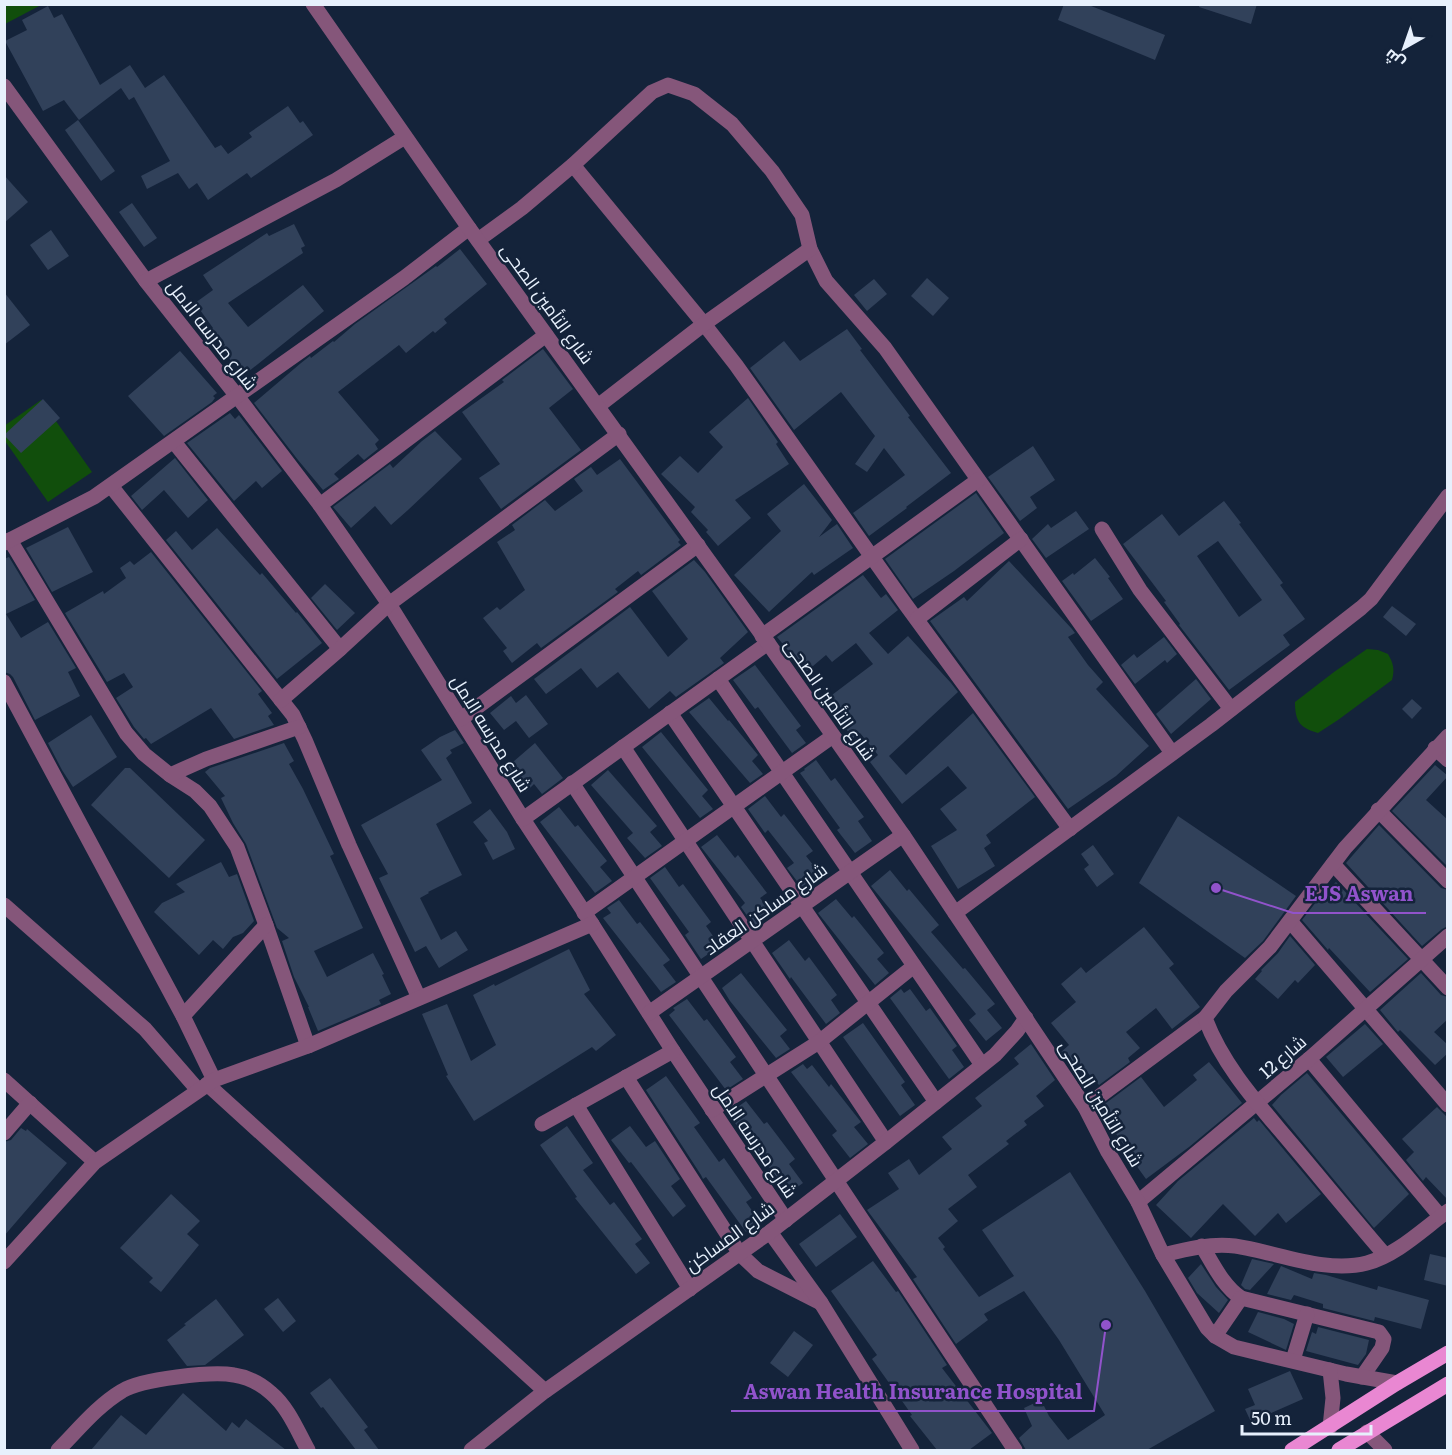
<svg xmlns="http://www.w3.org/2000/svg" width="1452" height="1455" font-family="Literata,Cairo,serif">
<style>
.green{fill:#114e0c}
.building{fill:#31415a;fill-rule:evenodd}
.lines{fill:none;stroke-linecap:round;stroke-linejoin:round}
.minor{stroke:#85567a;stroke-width:15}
.tertiary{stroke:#85567a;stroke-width:15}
.primary{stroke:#e987d2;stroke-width:15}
.labels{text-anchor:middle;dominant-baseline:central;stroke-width:5;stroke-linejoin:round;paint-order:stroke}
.street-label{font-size:18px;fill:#e7f0fc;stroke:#14233a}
.leader{fill:none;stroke:#9153cb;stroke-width:2}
.callout-dot{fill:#9153cb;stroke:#14233a;stroke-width:2}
.callout-label{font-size:20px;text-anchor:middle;font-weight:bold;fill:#9153cb;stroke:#14233a;stroke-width:5;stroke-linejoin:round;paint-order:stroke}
</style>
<rect width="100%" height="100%" fill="#14233a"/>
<!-- green -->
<g class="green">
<polygon points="5,4 41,4 41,5 5,24"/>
<polygon points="41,400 92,472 48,502 5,441 4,426"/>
<path d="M 1367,649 L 1378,650 L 1388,654 C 1393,663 1395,669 1392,680 L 1338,720 L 1318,733 C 1300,728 1295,722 1295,702 L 1334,672 Z"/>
</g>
<!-- building -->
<g class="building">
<polygon points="1064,4 1086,4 1165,35 1155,60 1058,20"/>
<polygon points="1200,4 1257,4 1251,24 1199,7"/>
<polygon points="48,6 54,18 62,14 100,85 130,65 145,88 164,75 215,148 221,145 228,154 252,137 249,133 288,106 300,123 303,121 313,135 251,178 247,173 208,200 197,183 189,189 178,173 147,189 141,176 170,161 134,97 129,100 121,88 79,120 64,100 43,111 5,41 27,30 22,20"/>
<polygon points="78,120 115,171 101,181 65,130"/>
<polygon points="4,175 28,202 4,223"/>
<polygon points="132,203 157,238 144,247 119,212"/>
<polygon points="294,224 305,246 301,248 303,253 228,303 248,327 303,285 324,311 243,376 221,348 225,345 212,328 213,328 195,303 213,290 203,275 267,233 269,236"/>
<polygon points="51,230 69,256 48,270 30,245"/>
<polygon points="460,249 487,284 444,319 447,323 435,333 433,331 406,353 399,345 338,392 379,440 375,444 378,449 364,460 358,454 334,474 339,479 323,490 298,460 254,403 301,363 310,356 311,358 333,341 334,342 355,324 436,266 437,267"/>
<polygon points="927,278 949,298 933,316 911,296"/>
<polygon points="874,279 887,294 867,311 854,295"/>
<polygon points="4,292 30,325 4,345"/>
<polygon points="847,329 862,349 860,350 910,416 908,417 951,473 906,507 907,508 869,536 853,513 905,475 884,448 867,472 855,464 875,436 841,392 794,430 750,368 784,341 800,361"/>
<polygon points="543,349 573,389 549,408 581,450 501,509 479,478 500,464 462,412 504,382 502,380"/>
<polygon points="180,351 217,393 213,396 215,398 212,402 164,436 128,396"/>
<polygon points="748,398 778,442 776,444 789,464 735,500 751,518 718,546 706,532 708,530 691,512 695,507 661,474 680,456 698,473 723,447 709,432"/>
<polygon points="43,399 60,418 21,453 4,435"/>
<polygon points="230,413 235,419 239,415 282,471 262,488 256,481 234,501 187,443"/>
<polygon points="435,431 462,459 408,510 391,525 375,506 351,528 333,507 390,464 393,468 422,441"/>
<polygon points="1033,446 1055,480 1030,497 1037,508 1020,521 988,477"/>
<polygon points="175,458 208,500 188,518 164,490 142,510 131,496"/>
<polygon points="620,459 680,540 678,542 681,545 641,575 638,571 615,589 618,592 541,648 537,643 512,663 503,651 507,648 483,618 497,607 500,610 525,590 497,542 515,530 512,525 545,500 555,511 583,491 574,479 591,467 597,475"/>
<polygon points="804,484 832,520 819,537 837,524 853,548 814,575 812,572 769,612 734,575 781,531 767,514"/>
<polygon points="976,493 1004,533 954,571 913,599 885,559"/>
<path d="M 1224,501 L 1241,523 L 1239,524 L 1283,583 L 1280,585 L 1305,619 L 1283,635 L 1290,645 L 1229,690 L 1179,625 L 1180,624 L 1164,602 L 1166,601 L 1123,544 L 1162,514 L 1179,536 ZM 1218,541 L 1262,600 L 1239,617 L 1197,556 Z"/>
<polygon points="1076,511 1089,529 1046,558 1032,539 1048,524 1051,528"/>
<polygon points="68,527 93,572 52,592 26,548"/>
<polygon points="217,528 260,575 262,573 296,613 297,612 322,643 277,679 166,540 176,531 192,550"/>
<polygon points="151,552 262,691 258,694 272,713 268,716 274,725 234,739 211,708 151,744 146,738 144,739 134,727 116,698 133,687 124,673 107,682 65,613 103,591 104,594 126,578 120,568 130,561 134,565"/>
<polygon points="9,557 35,600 6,614 21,638 48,622 76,668 68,672 80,696 35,720 13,677 10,674 4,672 4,559"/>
<polygon points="1095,558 1110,577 1108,578 1123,599 1091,621 1062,581 1073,573 1074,575"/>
<polygon points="694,560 705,572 748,632 720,658 724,663 676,697 670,691 649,709 618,672 597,688 581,668 546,694 534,679 630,607 668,657 688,639 652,591"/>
<polygon points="1009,561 1072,629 1075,633 1068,637 1088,665 1103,682 1096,689 1149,746 1116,776 1068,809 930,621 964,597 967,601"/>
<polygon points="863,575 881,598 886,594 898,610 869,633 888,654 908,636 951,683 958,692 889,756 906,775 973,713 1035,797 986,835 991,843 984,848 995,866 958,889 931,846 957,830 940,809 967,788 948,766 902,804 870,762 878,755 860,733 853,738 824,701 873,664 856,643 832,662 826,655 806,672 777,637"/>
<polygon points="325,584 355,613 337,630 311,598"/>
<polygon points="1392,606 1416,624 1406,636 1383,617"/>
<polygon points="1164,637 1177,654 1167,663 1165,660 1135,684 1121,665 1134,654 1137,658"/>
<polygon points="755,665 801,726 796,730 806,743 792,753 758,707 755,709 733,680"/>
<polygon points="1196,679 1211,699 1171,734 1156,714"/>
<polygon points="526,695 548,724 529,738 516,721 504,730 490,713 511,696 516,703"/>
<polygon points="709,698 728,721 729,720 758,755 752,761 763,774 750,783 689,712"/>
<polygon points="1412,699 1422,708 1412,719 1402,709"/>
<polygon points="91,715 117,757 73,787 62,770 48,743"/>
<polygon points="455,730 464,743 450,750 452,753 446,758 472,803 436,824 462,875 428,892 429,893 420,898 441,940 456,931 468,950 439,968 426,946 415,952 379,878 388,874 361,825 442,780 421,750 440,737"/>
<polygon points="661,732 708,790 702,796 713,809 700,818 642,747"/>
<polygon points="284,743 294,761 289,764 303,789 334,854 330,856 363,928 314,951 327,977 373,953 384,974 382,975 391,994 379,1000 381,1004 318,1031 308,1007 309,1007 294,977 282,941 289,938 277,928 246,844 233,823 221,798 225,796 205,772 210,768"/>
<polygon points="535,743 563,778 542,794 534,784 526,792 506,768"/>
<polygon points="816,760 831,781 835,778 864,817 858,821 872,841 855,853 837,830 840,828 800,773 805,770 804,769"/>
<polygon points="1435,765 1448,776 1426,800 1448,820 1448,867 1392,811"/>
<polygon points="125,768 130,768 205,840 169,878 91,805"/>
<polygon points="608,770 657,826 650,832 662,846 645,858 627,838 633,833 591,785"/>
<polygon points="765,796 781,817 784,814 813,851 806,856 821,875 803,889 787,868 794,863 768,830 765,833 748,809"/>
<polygon points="559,807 575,827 578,825 607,861 600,867 612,881 595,893 540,822"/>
<polygon points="490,809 507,832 515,849 493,860 484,843 488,841 473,822"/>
<polygon points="1178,816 1296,896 1263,941 1245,958 1139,883"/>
<polygon points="1379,825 1441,888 1448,890 1448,926 1442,929 1422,946 1346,863"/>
<polygon points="717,835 735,858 738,855 767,893 760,898 773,914 755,927 741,907 745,903 701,847"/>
<polygon points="1093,845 1114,874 1097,887 1084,869 1089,865 1081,854"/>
<polygon points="221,862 229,877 237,874 254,921 243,933 233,937 223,949 213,940 199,955 154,912 162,903 185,892 176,884"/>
<polygon points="665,867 679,887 683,884 711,922 706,926 720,946 701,959 685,935 689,932 650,878"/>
<polygon points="890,870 907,891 909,889 939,925 931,932 963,969 965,968 995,1004 987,1010 1002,1028 986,1041 969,1020 976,1014 871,886"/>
<polygon points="1336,882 1408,959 1370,992 1329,948 1328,950 1302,920 1320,897"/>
<polygon points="836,899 852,918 854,916 884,953 877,959 889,973 875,985 818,913"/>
<polygon points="619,900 637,924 640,922 670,960 663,965 676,982 661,992 603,918 611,913 607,908"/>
<polygon points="1144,927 1174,964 1169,968 1200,1007 1172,1029 1156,1008 1126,1032 1140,1048 1128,1058 1130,1062 1099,1085 1078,1062 1071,1068 1060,1053 1069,1045 1051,1023 1076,1002 1061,984 1081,967 1086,973"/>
<polygon points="1290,936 1315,965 1298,983 1295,980 1278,999 1255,979 1262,971 1261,970 1278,953"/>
<polygon points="789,940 805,961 809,957 837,995 831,1000 840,1013 826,1024 791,977 790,979 772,953"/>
<polygon points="569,949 590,990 584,994 616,1035 596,1051 592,1047 474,1121 446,1076 448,1075 422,1014 447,1004 471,1061 496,1045 473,995 494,984 495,986"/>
<polygon points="741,973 787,1030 780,1036 790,1049 776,1058 730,1001 722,988"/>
<polygon points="1421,973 1441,995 1448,997 1448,1019 1434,1032 1448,1045 1448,1053 1435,1065 1400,1030 1398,1032 1380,1010"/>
<polygon points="901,989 904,993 910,989 926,1011 930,1008 957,1046 952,1050 964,1067 949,1079 890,998"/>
<polygon points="687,999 704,1021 707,1019 736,1057 730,1062 743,1079 726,1090 669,1015 675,1010 673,1008"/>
<polygon points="863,1023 905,1082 901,1085 915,1105 900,1116 843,1037"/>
<polygon points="1365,1024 1383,1044 1343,1077 1326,1057"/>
<polygon points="1031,1044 1055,1080 1036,1096 1044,1106 1024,1121 1027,1125 1006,1141 1009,1144 968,1175 977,1187 948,1209 958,1221 938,1238 945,1247 943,1249 979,1297 1014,1276 982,1230 1070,1172 1145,1291 1215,1411 1147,1450 1026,1450 1019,1438 1032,1426 1024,1408 1041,1400 1049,1416 1068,1440 1105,1415 1059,1340 1024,1291 984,1314 988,1320 956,1344 913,1279 917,1277 867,1210 899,1189 888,1173 909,1159 919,1175 952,1149 942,1137 982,1106 975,1098 1019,1064 1014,1058"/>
<polygon points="1209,1062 1242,1103 1189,1147 1146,1179 1133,1161 1135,1160 1098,1109 1141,1077 1164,1107 1197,1080 1193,1075"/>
<polygon points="803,1064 807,1069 812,1065 829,1087 831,1084 861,1122 854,1127 868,1144 850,1158 832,1135 837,1131 791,1072"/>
<polygon points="1307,1073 1409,1194 1374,1228 1272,1105 1281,1095"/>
<polygon points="666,1076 700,1123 694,1127 719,1162 724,1158 752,1198 746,1202 760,1222 746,1232 706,1177 703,1179 701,1175 646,1090"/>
<polygon points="746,1101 764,1124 767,1122 795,1159 789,1164 803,1183 789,1193 728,1114"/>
<polygon points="1437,1107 1448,1118 1448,1200 1426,1177 1423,1181 1406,1160 1414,1152 1402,1139"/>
<polygon points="1254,1118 1257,1122 1259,1120 1321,1194 1286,1223 1278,1213 1255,1236 1223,1204 1191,1238 1156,1205 1178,1181"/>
<polygon points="567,1126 593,1163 583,1170 610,1205 614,1202 642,1239 635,1244 650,1263 636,1274 575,1198 577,1197 540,1145"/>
<polygon points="630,1126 646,1147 655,1141 680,1179 671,1186 686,1206 673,1217 631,1162 629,1163 611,1140"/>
<polygon points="21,1128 26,1131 27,1129 67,1163 4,1236 4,1142 11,1140"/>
<polygon points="171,1194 200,1221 187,1234 199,1245 161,1292 149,1282 153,1278 120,1248"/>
<polygon points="840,1214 857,1237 816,1267 799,1244"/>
<polygon points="1430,1254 1448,1258 1448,1286 1424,1280"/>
<polygon points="1252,1259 1274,1264 1250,1290 1245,1289 1241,1285"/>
<polygon points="873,1261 896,1292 898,1291 947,1365 942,1368 992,1433 969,1450 937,1450 910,1416 912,1415 872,1359 877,1355 831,1291"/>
<polygon points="1201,1264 1216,1287 1228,1300 1219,1313 1197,1293 1188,1278"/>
<polygon points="1281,1266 1312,1279 1314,1273 1326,1275 1377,1290 1378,1286 1429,1300 1421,1329 1375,1317 1374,1321 1323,1308 1323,1304 1294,1295 1291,1300 1267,1294"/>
<polygon points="278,1298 296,1321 283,1332 264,1309"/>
<polygon points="216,1299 244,1335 205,1365 187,1366 167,1340 186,1325 184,1324"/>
<polygon points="1258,1312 1284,1319 1294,1324 1286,1350 1248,1332"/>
<polygon points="1318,1327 1369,1340 1366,1354 1358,1365 1306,1351 1312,1332 1316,1334"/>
<polygon points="794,1331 813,1345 788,1377 770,1363"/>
<polygon points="1290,1371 1303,1399 1251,1422 1245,1409 1255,1405 1248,1389"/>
<polygon points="330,1378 368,1427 364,1430 379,1450 356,1450 323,1407 321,1408 310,1393"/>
<polygon points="183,1393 226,1431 232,1422 239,1428 246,1419 286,1450 91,1450 121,1415 146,1435"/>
</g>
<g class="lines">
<!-- minor -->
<g class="minor">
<polyline points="4,86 146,281 237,396 320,505 389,604 523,819 592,924 673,1051 786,1220"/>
<polyline points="573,165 704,324 736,365 906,605 1070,829"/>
<polyline points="478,240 522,208 573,165 652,92 668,85 694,94 732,124 772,171 802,215 810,249 826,281 885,348 1172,753"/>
<polyline points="146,281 336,180 405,137"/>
<polyline points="598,406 704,324 810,249"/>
<polyline points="174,442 340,649"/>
<polyline points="111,486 293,715 305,740 349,845 419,998"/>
<polyline points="320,505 546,335"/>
<polyline points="1102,529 1140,590 1231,709"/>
<polyline points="10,540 126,733 144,754 170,775 195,791 210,806 237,847 266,925 308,1046"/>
<polyline points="4,543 94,497 404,278 469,228"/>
<polyline points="917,619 1021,539"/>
<polyline points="762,636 978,480"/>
<polyline points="718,679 982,1065"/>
<polyline points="4,682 183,1016 214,1080"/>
<polyline points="281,700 340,649 389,604 619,434"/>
<polyline points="670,713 936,1102"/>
<polyline points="461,719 698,545"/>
<polyline points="623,747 886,1142"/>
<polyline points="1435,748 1448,760"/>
<polyline points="170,775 206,759 299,727"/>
<polyline points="572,783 1015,1450"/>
<polyline points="1378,810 1448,881"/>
<polyline points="523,819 768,643"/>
<polyline points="1333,864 1448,988"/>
<polyline points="4,905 145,1029 198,1090"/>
<polyline points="584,913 833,736"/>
<polyline points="955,913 1211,725 1361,608 1371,599 1448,496"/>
<polyline points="1290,921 1448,1105"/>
<polyline points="649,1013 903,835"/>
<polyline points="183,1016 266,925"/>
<polyline points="1309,1059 1440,1216"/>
<polyline points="626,1077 740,1254 758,1271 821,1303"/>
<polyline points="4,1080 95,1162"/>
<polyline points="207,1084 545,1391"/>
<polyline points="576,1105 690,1289"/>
<polyline points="1085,1107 1205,1018"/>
<polyline points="712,1110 819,1042 914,966"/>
<polyline points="542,1124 673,1051"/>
<polyline points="4,1133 30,1103"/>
<polyline points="1138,1202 1309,1059 1448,936"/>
<polyline points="770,1232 821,1303 912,1450"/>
<path d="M 1202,1246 C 1213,1264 1223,1286 1241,1298 L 1379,1332 L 1384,1339 L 1382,1348 L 1362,1377"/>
<path d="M 1163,1255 C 1187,1249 1211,1243 1235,1246 C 1277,1252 1325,1274 1367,1263 C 1397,1255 1423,1229 1448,1211"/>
<path d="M 1385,1255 C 1353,1218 1322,1180 1290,1142 C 1258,1104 1223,1066 1205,1018 L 1226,991 L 1270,947 L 1345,848 L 1448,736"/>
<polyline points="4,1262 95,1162 214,1080 308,1046 592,924"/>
<polyline points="1215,1336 1241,1298"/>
<polyline points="1293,1360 1307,1314"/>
<polyline points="1367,1432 1385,1450"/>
<path d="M 58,1450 C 78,1430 97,1406 122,1391 C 141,1379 212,1371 234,1375 C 248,1377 261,1384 271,1393 C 288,1407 298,1432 308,1450"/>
<polyline points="471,1450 545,1391 770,1232 886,1142 995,1055 1017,1031 1026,1018"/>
</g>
<!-- tertiary -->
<g class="tertiary">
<polyline points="313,4 469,228 768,643 903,835 955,913 1085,1107 1108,1152 1138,1202 1163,1255 1207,1328 1215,1336 1234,1347 1346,1374 1397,1383"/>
<polyline points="1330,1370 1333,1398 1330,1427"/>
</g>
<!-- primary -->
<g class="primary">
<polyline points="1292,1450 1397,1383 1448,1353"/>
<polyline points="1339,1450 1448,1384"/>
</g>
</g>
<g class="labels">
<!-- street labels -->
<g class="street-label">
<text transform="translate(548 303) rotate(54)">شارع التأمين الصحى</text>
<text transform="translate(213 334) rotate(52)">شارع مدرسه الامل</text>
<text transform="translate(831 699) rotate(55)">شارع التأمين الصحى</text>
<text transform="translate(492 733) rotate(58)">شارع مدرسه الامل</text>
<text transform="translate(765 908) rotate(-35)">شارع مساكن العقاد</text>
<text transform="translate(1282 1056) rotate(-41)">شارع 12</text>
<text transform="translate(1102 1103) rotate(59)">شارع التأمين الصحى</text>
<text transform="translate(756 1140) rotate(56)">شارع مدرسه الامل</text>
<text transform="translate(729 1236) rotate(-36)">شارع المساكن</text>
</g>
</g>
<!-- callouts -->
<path class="leader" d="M1216 888L1293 913H1426M1106 1325L1094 1411H731"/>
<g class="callout-dot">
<circle cx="1216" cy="888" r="6"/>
<circle cx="1106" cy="1325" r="6"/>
</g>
<g class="callout-label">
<text x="1359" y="901">EJS Aswan</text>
<text x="913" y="1399">Aswan Health Insurance Hospital</text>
</g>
<!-- border -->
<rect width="1452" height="1455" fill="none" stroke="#e7f0fc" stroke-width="12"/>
<!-- north arrow -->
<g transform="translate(1404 48) rotate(220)" stroke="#14233a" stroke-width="4.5" paint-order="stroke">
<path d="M0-4.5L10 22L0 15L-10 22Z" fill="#e7f0fc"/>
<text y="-9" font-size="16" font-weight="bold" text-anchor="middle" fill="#e7f0fc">ش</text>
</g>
<!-- scale -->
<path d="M1242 1425v9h129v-9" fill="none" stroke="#e7f0fc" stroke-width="3"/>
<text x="1251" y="1425" font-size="18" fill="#e7f0fc" stroke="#14233a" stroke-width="4.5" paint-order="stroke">50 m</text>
</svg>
